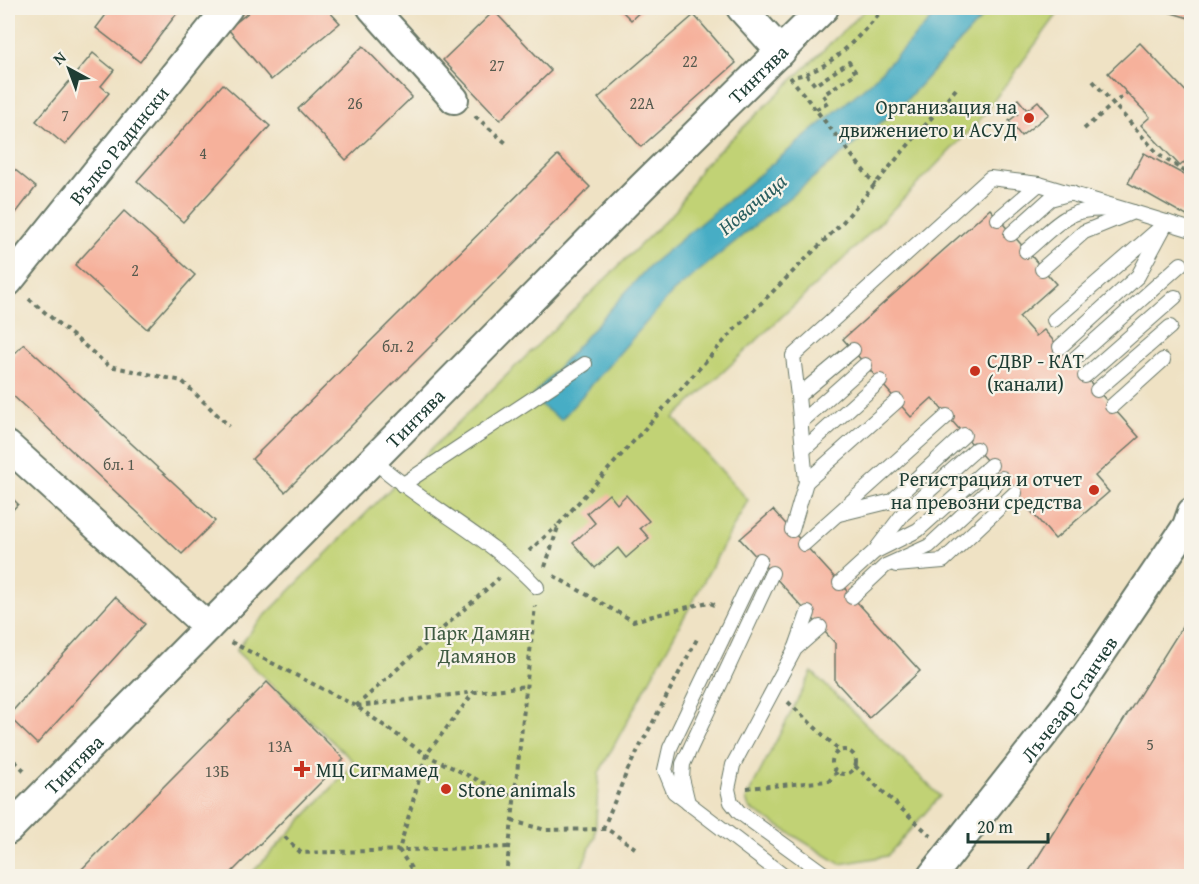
<svg xmlns="http://www.w3.org/2000/svg" width="1199" height="884" font-family="'Gentium Book Plus',serif">
<style>
.green{fill:#c1d274;stroke:#708854;stroke-width:1.5}
.water{fill:#46adc5;stroke:#32757c;stroke-width:1.5}
.building{fill:#f6b19b}
.lines{fill:none;stroke-linecap:round;stroke-linejoin:round}
.lane-casing{stroke:#687766;stroke-width:16}
.street-casing{stroke:#687766;stroke-width:32}
.path{stroke:#687766;stroke-width:4;stroke-dasharray:4.5 4.5;stroke-linecap:butt}
.lane{stroke:#fff;stroke-width:14}
.street{stroke:#fff;stroke-width:28}
.poi-dot{fill:#c8321e;stroke:#f7f3e8;stroke-width:2}
.labels{text-anchor:middle;dominant-baseline:central;stroke-width:4.5;stroke-linejoin:round;paint-order:stroke}
.number-label{font-size:16px;fill:#555a4e}
.street-label{font-size:20px;fill:#1f3d34;stroke:#f7f3e8}
.poi-label{font-size:20px;fill:#1f3d34;stroke:#f7f3e8;text-anchor:start}
.park-label{font-size:20px;fill:#3f5b41;stroke:#f7f3e8}
.water-label{font-size:21px;font-style:italic;fill:#2b5f60;stroke:#f7f3e8}
</style>
<rect width="100%" height="100%" fill="#f7f3e8"/>
<filter id="ink" filterUnits="userSpaceOnUse"><feTurbulence type="fractalNoise" baseFrequency=".0167" numOctaves="2"/><feDisplacementMap in="SourceGraphic" scale="12" xChannelSelector="R" yChannelSelector="G"/><feConvolveMatrix kernelMatrix="1 2 1 2 8 2 1 2 1" color-interpolation-filters="sRGB"/></filter>
<filter id="wash" filterUnits="userSpaceOnUse"><feTurbulence type="fractalNoise" baseFrequency=".008" numOctaves="4" result="noise"/><feDisplacementMap in="SourceGraphic" scale="24" xChannelSelector="R" yChannelSelector="G"/><feGaussianBlur stdDeviation="1.35" result="paint"/><feColorMatrix in="noise" values="0 0 0 0 0 0 0 0 0 0 0 0 0 0 0 0 0 1.4 0 .05"/><feComposite in="paint" operator="in"/></filter>
<g filter="url(#wash)">
<rect width="100%" height="100%" fill="#efe2c4"/>
<!-- green -->
<g class="green">
<polygon points="867,8 1062,8 978,122 857,246 674,418 748,500 599,773 595,836 578,876 249,876 355,763 236,651 255,626 385,494 676,210 701,168"/>
<polygon points="812,672 940,796 887,856 840,864 749,808 746,799"/>
</g>
<!-- water -->
<polygon class="water" points="942,8 991,8 900,107 672,293 561,420 531,398 649,266 871,82"/>
<g id="blocks">
<!-- building -->
<g class="building">
<polygon points="111,8 181,8 140,62 96,28"/>
<polygon points="254,8 326,8 340,23 271,80 228,29"/>
<polygon points="619,8 644,8 631,20"/>
<polygon points="1155,8 1192,8 1192,19"/>
<polygon points="494,11 551,71 500,120 443,60"/>
<polygon points="694,15 736,63 641,147 598,98"/>
<polygon points="1140,43 1192,98 1192,155 1180,166 1141,125 1150,117 1108,73"/>
<polygon points="363,46 412,97 346,160 298,109"/>
<polygon points="93,53 114,70 101,86 109,93 65,145 36,121"/>
<polygon points="223,84 270,126 183,222 137,181"/>
<polygon points="1018,99 1027,110 1038,101 1049,114 1021,136 1009,121 1018,114 1010,105"/>
<polygon points="1144,153 1192,179 1192,219 1128,183"/>
<polygon points="558,155 590,187 285,492 252,459"/>
<polygon points="8,164 36,187 16,213 8,206"/>
<polygon points="990,209 1056,284 1019,317 1036,336 1044,330 1139,437 1095,476 1109,492 1055,539 932,398 911,417 843,339"/>
<polygon points="124,211 195,275 147,329 75,265"/>
<polygon points="24,344 215,521 182,554 8,391 8,360"/>
<polygon points="8,494 18,504 8,515"/>
<polygon points="609,494 617,504 626,495 649,521 640,528 649,538 626,558 618,548 595,568 573,543 595,523 587,513"/>
<polygon points="773,510 920,671 869,718 835,681 835,643 740,539"/>
<polygon points="115,597 145,624 37,744 8,716"/>
<polygon points="1192,611 1192,876 1026,876"/>
<polygon points="267,682 344,759 228,876 83,876 79,872"/>
</g>
</g>
</g>
<g filter="url(#ink)">
<use href="#blocks" fill-opacity="0" stroke="#687766" stroke-width="1.5"/>
<g class="lines">
<!-- lane casing -->
<g class="lane-casing">
<g id="lane">
<polyline points="998,219 1039,184 1133,212"/>
<polyline points="1011,234 1050,199 1072,193"/>
<path d="M 1026,251 C 1057,225 1067,206 1110,210"/>
<polyline points="1042,269 1084,232 1133,212 1192,230"/>
<polyline points="1054,320 1161,227"/>
<polyline points="1060,347 1138,276 1167,222"/>
<polyline points="1072,361 1181,264"/>
<polyline points="1085,376 1175,297"/>
<polyline points="1097,390 1170,327"/>
<polyline points="798,396 793,356 990,178 1039,184"/>
<polyline points="1112,406 1163,360"/>
<polyline points="801,422 865,365"/>
<polyline points="803,450 880,381"/>
<path d="M 372,459 C 424,506 489,536 537,587"/>
<polyline points="806,482 897,401"/>
<polyline points="402,485 585,364"/>
<polyline points="839,514 892,501 964,435"/>
<polyline points="792,530 806,482 798,396 853,350"/>
<polyline points="804,544 947,416"/>
<polyline points="877,548 903,514 976,449"/>
<polyline points="760,560 670,748 665,770 674,792 784,876"/>
<polyline points="896,565 943,561 1015,493"/>
<polyline points="840,583 874,552 918,530 991,465"/>
<polyline points="852,597 885,566 929,546 1002,478"/>
<polyline points="820,627 795,649 733,765 728,789 731,802 739,812 827,876"/>
<polyline points="796,647 808,613"/>
<polyline points="688,803 682,778 683,764 772,573"/>
</g>
</g>
<!-- street casing -->
<g class="street-casing">
<g id="street">
<polyline points="372,8 454,99"/>
<polyline points="741,8 781,52"/>
<path id="s1" d="M 8,282 L 228,8"/>
<polyline points="8,446 208,627"/>
<path id="s2" d="M 8,830 L 642,187 L 824,8"/>
<path id="s3" d="M 932,876 L 1065,707 L 1187,526 L 1192,512"/>
</g>
</g>
<!-- path -->
<g class="path">
<polyline points="806,74 815,85 849,62 856,73 823,95 828,102 815,110"/>
<path d="M 797,76 C 831,70 862,33 884,8"/>
<polyline points="790,77 875,185"/>
<polyline points="1093,81 1159,155 1189,174 1192,171"/>
<polyline points="475,116 506,143"/>
<polyline points="1084,129 1126,93"/>
<polyline points="29,299 109,366 182,381 229,426"/>
<polyline points="529,551 557,526"/>
<polyline points="545,567 559,524 734,330 842,223 956,89"/>
<polyline points="554,576 633,621 708,602 717,606"/>
<polyline points="231,642 356,706 426,755 515,798"/>
<polyline points="788,702 840,751"/>
<polyline points="356,706 499,578"/>
<polyline points="357,706 527,686"/>
<circle cx="844" cy="762" r="12"/>
<polyline points="8,755 27,773"/>
<polyline points="855,766 931,836"/>
<polyline points="747,788 829,781 837,772"/>
<polyline points="512,821 546,830 607,829 635,848"/>
<polyline points="603,829 628,769 697,639"/>
<polyline points="285,837 301,853 509,847"/>
<polyline points="416,876 399,850 426,755 474,692"/>
<polyline points="506,876 535,606"/>
</g>
<!-- lane -->
<use href="#lane" class="lane"/>
<!-- street -->
<use href="#street" class="street"/>
</g>
</g>
<!-- markers -->
<g class="poi-dot">
<circle cx="1029" cy="118" r="6"/>
<circle cx="975" cy="371" r="6"/>
<circle cx="1094" cy="490" r="6"/>
<path d="M299 760h6v6h6v6h-6v6h-6v-6h-6v-6h6z"/>
<circle cx="446" cy="789" r="6"/>
</g>
<g class="labels">
<!-- number labels -->
<g class="number-label">
<text x="690" y="61">22</text>
<text x="497" y="65">27</text>
<text x="355" y="103">26</text>
<text x="642" y="103">22А</text>
<text x="65" y="115">7</text>
<text x="203" y="153">4</text>
<text x="135" y="270">2</text>
<text x="398" y="346">бл. 2</text>
<text x="119" y="464">бл. 1</text>
<text x="1150" y="744">5</text>
<text x="280" y="746">13А</text>
<text x="217" y="771">13Б</text>
</g>
<!-- street labels -->
<g class="street-label">
<text stroke="none"><textPath href="#s2" startOffset="1065">Тинтява</textPath></text>
<text stroke="none"><textPath href="#s1" startOffset="176">Вълко Радински</textPath></text>
<text stroke="none"><textPath href="#s2" startOffset="579">Тинтява</textPath></text>
<text stroke="none"><textPath href="#s3" startOffset="224">Лъчезар Станчев</textPath></text>
<text stroke="none"><textPath href="#s2" startOffset="93">Тинтява</textPath></text>
</g>
<!-- poi labels -->
<g class="poi-label">
<text x="1017" y="106" text-anchor="end">Организация на<tspan x="1017" dy="23">движението и АСУД</tspan></text>
<text x="987" y="360">СДВР - КАТ<tspan x="987" dy="23">(канали)</tspan></text>
<text x="1082" y="478" text-anchor="end">Регистрация и отчет<tspan x="1082" dy="23">на превозни средства</tspan></text>
<text x="316" y="769">МЦ Сигмамед</text>
<text x="458" y="789">Stone animals</text>
</g>
<!-- park labels -->
<g class="park-label">
<text x="477" y="632">Парк Дамян<tspan x="477" dy="23">Дамянов</tspan></text>
</g>
<!-- water labels -->
<g class="water-label">
<text transform="translate(752 204) rotate(-40)">Новачица</text>
</g>
</g>
<!-- margin -->
<rect width="1199" height="884" fill="none" stroke="#f7f3e8" stroke-width="30"/>
<!-- north arrow -->
<g transform="translate(69 69) rotate(319)" stroke="#f7f3e8" stroke-width="4.5" paint-order="stroke">
<path d="M0-4.5L10 22L0 15L-10 22Z" fill="#1f3d34"/>
<text y="-9" font-size="16" font-weight="bold" text-anchor="middle" fill="#1f3d34">N</text>
</g>
<!-- scale -->
<path d="M968 833v9h80v-9" fill="none" stroke="#1f3d34" stroke-width="3"/>
<text x="977" y="833" font-size="18" fill="#1f3d34" stroke="#f7f3e8" stroke-width="4.5" paint-order="stroke">20 m</text>
</svg>
